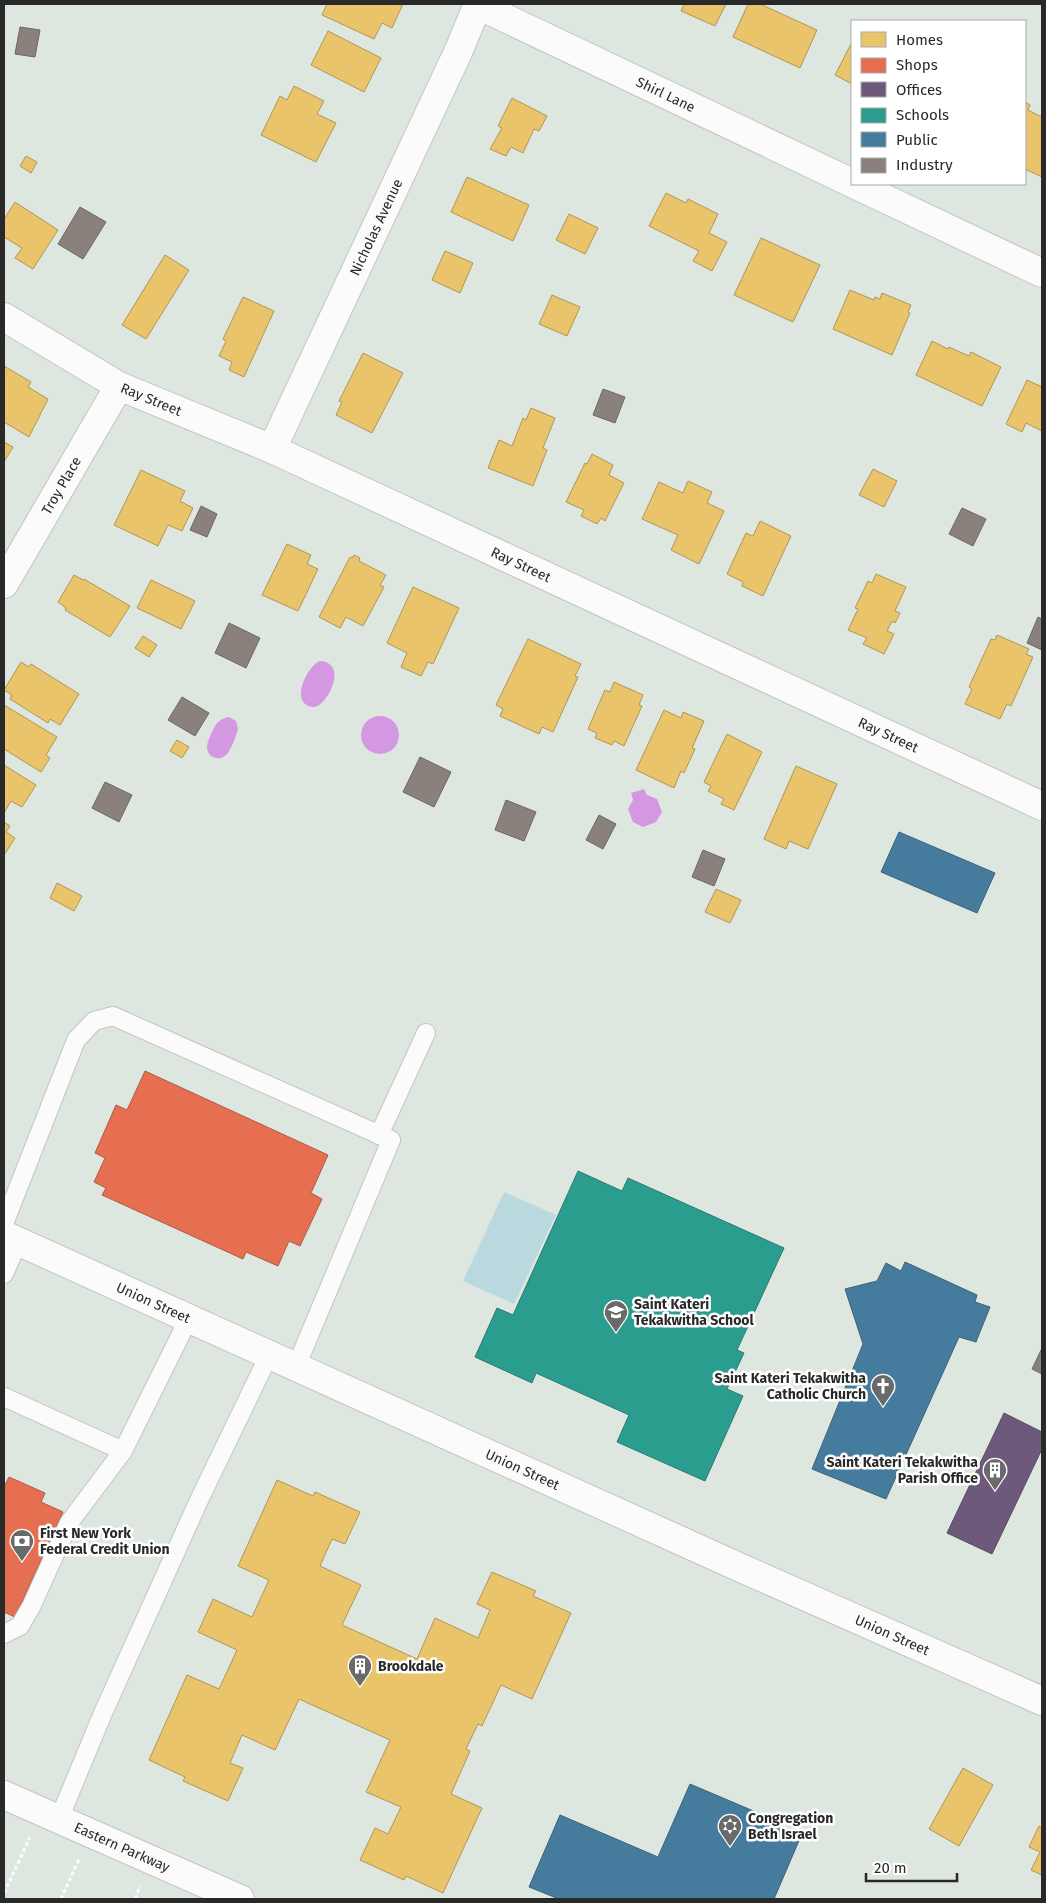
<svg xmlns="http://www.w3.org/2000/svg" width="1046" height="1903" font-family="'Fira Sans',sans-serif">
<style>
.green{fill:#bad9de}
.water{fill:#d498e3}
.homes{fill:#e9c46a;stroke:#af9656}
.shops{fill:#e76f51;stroke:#ae5a45}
.offices{fill:#6d597a;stroke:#594b62}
.schools{fill:#2a9d8f;stroke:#2a7a70}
.public{fill:#457b9d;stroke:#3d627a}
.industry{fill:#8a817c;stroke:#6d6763}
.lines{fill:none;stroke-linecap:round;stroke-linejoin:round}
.lane-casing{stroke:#c3c4c3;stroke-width:20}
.street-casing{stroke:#c3c4c3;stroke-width:30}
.secondary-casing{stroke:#c3c4c3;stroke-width:30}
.path{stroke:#fafbfa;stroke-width:3;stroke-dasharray:4 2.5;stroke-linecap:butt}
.lane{stroke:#fafbfa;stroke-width:18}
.street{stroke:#fafbfa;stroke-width:28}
.secondary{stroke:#fafbfa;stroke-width:28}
.labels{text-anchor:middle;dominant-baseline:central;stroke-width:5;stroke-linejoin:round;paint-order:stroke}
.street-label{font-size:14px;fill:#292929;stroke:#fff}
.poi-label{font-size:14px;font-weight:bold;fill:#292929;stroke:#fff;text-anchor:start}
</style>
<rect width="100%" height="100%" fill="#dee6e0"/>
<!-- green -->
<polygon class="green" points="504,1192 556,1215 514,1304 463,1281"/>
<!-- water -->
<g class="water">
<path d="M 320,661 C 350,663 326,709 312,707 C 289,703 307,666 320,661 Z"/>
<circle cx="380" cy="735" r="19"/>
<path d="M 229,717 L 236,721 L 238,729 C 236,736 232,748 227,754 C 220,762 207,758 207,747 C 207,742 210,737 212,732 C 216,723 219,719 229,717 Z"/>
<polygon points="644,789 647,795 657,799 662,812 656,822 643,827 633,822 628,809 633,800 631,793"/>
</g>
<!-- homes -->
<g class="homes">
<polygon points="327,4 403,4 392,28 382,23 374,39 322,15"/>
<polygon points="684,4 726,4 715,26 681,11"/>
<polygon points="748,4 760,4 817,30 800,68 733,37"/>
<polygon points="328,31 381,58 364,92 311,65"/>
<polygon points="852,42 852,84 835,75"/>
<polygon points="294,86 324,101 317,114 336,123 316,162 261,135 280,96 287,100"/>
<polygon points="512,98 547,116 539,131 534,129 523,153 511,147 506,156 490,149 502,128 498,126"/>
<polygon points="1025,102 1030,105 1028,110 1042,117 1042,177 1025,169"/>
<polygon points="26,156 37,162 31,173 20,166"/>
<polygon points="467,177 529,205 513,241 451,212"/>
<polygon points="666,193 686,203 688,199 718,214 709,233 727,242 712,271 693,261 699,251 649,226"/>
<polygon points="15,202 58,230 33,269 15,258 22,248 4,237 4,219"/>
<polygon points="569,214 598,228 585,254 556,240"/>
<polygon points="761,238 820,265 793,322 734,295"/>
<polygon points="445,251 473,263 460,293 432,280"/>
<polygon points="165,255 189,270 146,339 122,325"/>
<polygon points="850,290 874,300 875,297 880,299 882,293 911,305 908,312 910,313 892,355 833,329"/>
<polygon points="552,295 580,307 567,336 539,324"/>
<polygon points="243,297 274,311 244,377 229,370 232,362 219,356 226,341 223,339"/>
<polygon points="932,341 948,349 949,347 969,356 971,352 1001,367 982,406 916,375"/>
<polygon points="363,353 403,373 372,433 336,415 342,402 339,401"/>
<polygon points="4,366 31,382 28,387 48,399 29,437 4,422"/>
<polygon points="1027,380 1042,387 1042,431 1026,423 1022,432 1006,424"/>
<polygon points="531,408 555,418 543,448 547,450 533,486 488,468 499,440 512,446 523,418 526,420"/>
<polygon points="4,442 13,447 4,462"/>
<polygon points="592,454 613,465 609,475 624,483 605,521 601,518 597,524 581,516 584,510 566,502 585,463 587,464"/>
<polygon points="873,469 897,481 884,507 859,495"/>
<polygon points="141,470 185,491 180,501 193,508 182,531 168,525 158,546 114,525"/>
<polygon points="688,481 712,492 707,503 724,511 699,564 671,550 678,535 642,519 659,482 683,493"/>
<polygon points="760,521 791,536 763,596 742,586 743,582 727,574 746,533 753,536"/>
<polygon points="287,544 311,555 307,564 318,569 298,611 262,595"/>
<polygon points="354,555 360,558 359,561 386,575 380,585 384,587 363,626 346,617 340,628 319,617 350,557 352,558"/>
<polygon points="876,574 906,587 895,611 900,613 895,623 892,621 887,631 894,634 884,654 863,644 867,638 848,630 858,609 855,608 868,581 872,583"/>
<polygon points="74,575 83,580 84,579 130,606 110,637 65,610 66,608 58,602"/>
<polygon points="151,580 195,601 181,629 137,608"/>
<polygon points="413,587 459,608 433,664 428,662 421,676 401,667 407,653 387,643"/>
<polygon points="997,635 1029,649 1026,654 1033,657 1011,706 1007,704 1000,719 965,704 972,689 969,687 991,639 995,640"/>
<polygon points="143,636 157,645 149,657 135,648"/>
<polygon points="528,639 581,664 575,676 578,677 553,732 542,727 539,734 500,716 503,709 496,705"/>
<polygon points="21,662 29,667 31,664 79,694 60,725 50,719 48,723 10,699 12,695 4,690"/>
<polygon points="614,682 643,695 639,705 642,706 624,746 614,741 612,745 595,738 597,733 588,729 605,690 610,692"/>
<polygon points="4,705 57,737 46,755 50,758 41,772 4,749"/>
<polygon points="664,710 681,718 683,712 704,721 692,748 695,749 684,773 681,771 674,788 636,770"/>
<polygon points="727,734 762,752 734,810 721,804 724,799 708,791 711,786 704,782"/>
<polygon points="177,740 189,747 182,758 170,751"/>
<polygon points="4,765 36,785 22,807 11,801 4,813"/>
<polygon points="796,766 837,784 808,849 789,841 786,849 764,839"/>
<polygon points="4,822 10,826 6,832 15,838 4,855"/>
<polygon points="57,883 82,896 74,911 50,898"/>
<polygon points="716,889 741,900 730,923 705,912"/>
<polygon points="277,1480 313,1496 315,1492 360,1512 345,1544 332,1539 320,1566 361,1585 342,1625 417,1659 435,1618 478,1638 490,1610 477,1604 492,1572 536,1591 533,1596 571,1613 532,1699 501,1685 482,1726 478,1724 466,1749 470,1751 451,1794 482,1808 443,1893 406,1876 404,1880 360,1860 375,1828 388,1834 401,1807 366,1792 390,1740 299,1699 275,1750 242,1735 230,1763 243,1768 228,1801 183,1781 185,1777 149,1760 187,1675 219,1689 237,1650 198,1632 213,1599 252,1617 269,1580 238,1566"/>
<polygon points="963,1768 993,1785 959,1846 929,1829"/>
<polygon points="1039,1826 1042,1828 1042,1875 1031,1870 1040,1852 1029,1847"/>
</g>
<!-- shops -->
<g class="shops">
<polygon points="145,1071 328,1155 311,1193 322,1199 300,1246 289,1241 278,1266 246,1252 243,1259 102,1195 106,1188 94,1182 105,1158 95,1153 116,1105 127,1110"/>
<polygon points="9,1477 45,1493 41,1502 63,1512 15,1617 4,1612 4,1485 5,1485"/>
</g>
<!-- offices -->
<polygon class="offices" points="1004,1413 1042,1432 1042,1449 992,1554 947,1533"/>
<!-- schools -->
<polygon class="schools" points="578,1171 622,1191 628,1178 784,1248 737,1350 744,1353 727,1389 743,1396 705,1481 617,1442 629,1415 536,1373 532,1383 475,1357 497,1308 513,1315"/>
<!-- public -->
<g class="public">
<polygon points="899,832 995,873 977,913 881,872"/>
<polygon points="905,1262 977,1295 975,1302 990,1307 976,1342 959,1337 886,1499 812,1469 863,1344 845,1289 877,1281 886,1263 901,1271"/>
<polygon points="690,1784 777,1821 775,1825 801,1836 774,1899 559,1899 529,1887 560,1815 658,1857"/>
</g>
<!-- industry -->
<g class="industry">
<polygon points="20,27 40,30 35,57 15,54"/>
<polygon points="80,207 106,222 83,259 58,244"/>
<polygon points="603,389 625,397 615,423 593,415"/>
<polygon points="201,506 217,514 207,537 190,530"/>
<polygon points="962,508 986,519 973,546 949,534"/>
<polygon points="1038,617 1042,619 1042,650 1027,643"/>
<polygon points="229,623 260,638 246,668 215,653"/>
<polygon points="182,697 209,713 195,736 168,720"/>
<polygon points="420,757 451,772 434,807 403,792"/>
<polygon points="105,782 132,795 119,822 92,808"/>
<polygon points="506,800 536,812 524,841 495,830"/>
<polygon points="599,815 616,824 603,849 586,840"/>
<polygon points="703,850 725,859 714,886 692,877"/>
<polygon points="1042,1348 1042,1374 1032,1369"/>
</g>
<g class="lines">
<!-- lane casing -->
<g class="lane-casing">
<g id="lane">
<polyline points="379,1135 426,1033"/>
<polyline points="4,1224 76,1040 94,1021 113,1016 391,1140 296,1367"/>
<polyline points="4,1274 18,1242"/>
<polyline points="4,1397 123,1451"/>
<polyline points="4,1634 20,1626 32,1605 69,1523 123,1451 188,1320"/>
<polyline points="59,1819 103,1713 200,1498 269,1355"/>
</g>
</g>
<!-- street casing -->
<g class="street-casing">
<g id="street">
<path id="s1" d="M 478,5 L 852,183"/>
<polyline points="854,184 1042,273"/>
<path id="s2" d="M 4,317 L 119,386 L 272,449 L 1042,806"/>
<path id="s3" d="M 272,449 L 459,50 L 478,4"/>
<path id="s4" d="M 4,584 L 119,386"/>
<path id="s5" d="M 4,1795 L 240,1899"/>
</g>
</g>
<!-- secondary casing -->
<g class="secondary-casing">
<g id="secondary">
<path id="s6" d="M 4,1235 L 741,1568 L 1042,1701"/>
</g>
</g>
<!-- path -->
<g class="path">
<polyline points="4,1893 30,1837"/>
<polyline points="61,1899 79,1859"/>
<polyline points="135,1899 140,1886"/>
</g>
<!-- lane -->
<use href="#lane" class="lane"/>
<!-- street -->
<use href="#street" class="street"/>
<!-- secondary -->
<use href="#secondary" class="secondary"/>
</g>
<!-- icons -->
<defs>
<g id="school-pin" transform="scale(1.25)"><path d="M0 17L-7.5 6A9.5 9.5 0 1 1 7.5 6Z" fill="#686b69" stroke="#fff"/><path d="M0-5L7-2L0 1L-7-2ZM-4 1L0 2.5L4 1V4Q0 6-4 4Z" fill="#fff"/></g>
<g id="church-pin" transform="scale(1.25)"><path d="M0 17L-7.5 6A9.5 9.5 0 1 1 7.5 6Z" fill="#686b69" stroke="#fff"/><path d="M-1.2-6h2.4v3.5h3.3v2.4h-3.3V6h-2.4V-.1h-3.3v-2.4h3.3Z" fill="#fff"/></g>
<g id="building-pin" transform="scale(1.25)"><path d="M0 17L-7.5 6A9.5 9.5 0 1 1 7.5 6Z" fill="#686b69" stroke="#fff"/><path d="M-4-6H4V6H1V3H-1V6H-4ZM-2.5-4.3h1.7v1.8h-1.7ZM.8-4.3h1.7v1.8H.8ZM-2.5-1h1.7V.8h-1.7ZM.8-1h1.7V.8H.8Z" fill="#fff"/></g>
<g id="bank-pin" transform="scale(1.25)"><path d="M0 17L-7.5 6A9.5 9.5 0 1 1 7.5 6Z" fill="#686b69" stroke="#fff"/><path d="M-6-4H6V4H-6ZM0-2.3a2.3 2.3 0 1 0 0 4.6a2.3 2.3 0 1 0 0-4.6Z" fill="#fff"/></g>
<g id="synagogue-pin" transform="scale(1.25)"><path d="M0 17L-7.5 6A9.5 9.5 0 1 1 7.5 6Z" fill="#686b69" stroke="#fff"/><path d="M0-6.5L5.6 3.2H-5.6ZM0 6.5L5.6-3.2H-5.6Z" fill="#fff"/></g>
</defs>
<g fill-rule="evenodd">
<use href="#school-pin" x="616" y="1312"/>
<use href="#church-pin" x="883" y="1386"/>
<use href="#building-pin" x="995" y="1470"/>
<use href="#bank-pin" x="22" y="1541"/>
<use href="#building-pin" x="360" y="1666"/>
<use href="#synagogue-pin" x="730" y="1826"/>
</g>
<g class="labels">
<!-- street labels -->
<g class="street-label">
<text stroke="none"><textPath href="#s1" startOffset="208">Shirl Lane</textPath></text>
<text stroke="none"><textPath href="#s3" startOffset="245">Nicholas Avenue</textPath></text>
<text stroke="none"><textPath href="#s2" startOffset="169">Ray Street</textPath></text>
<text stroke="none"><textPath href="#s4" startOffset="114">Troy Place</textPath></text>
<text stroke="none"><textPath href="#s2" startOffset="574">Ray Street</textPath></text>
<text stroke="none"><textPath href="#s2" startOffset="979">Ray Street</textPath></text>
<text stroke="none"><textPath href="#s6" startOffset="164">Union Street</textPath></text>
<text stroke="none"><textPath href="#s6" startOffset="569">Union Street</textPath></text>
<text stroke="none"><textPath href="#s6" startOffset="974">Union Street</textPath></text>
<text stroke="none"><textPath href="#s5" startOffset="129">Eastern Parkway</textPath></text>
</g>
<!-- poi labels -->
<g class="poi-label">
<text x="634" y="1304">Saint Kateri<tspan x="634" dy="16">Tekakwitha School</tspan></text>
<text x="866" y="1378" text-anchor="end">Saint Kateri Tekakwitha<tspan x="866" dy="16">Catholic Church</tspan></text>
<text x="978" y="1462" text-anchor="end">Saint Kateri Tekakwitha<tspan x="978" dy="16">Parish Office</tspan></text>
<text x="40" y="1533">First New York<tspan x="40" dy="16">Federal Credit Union</tspan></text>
<text x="378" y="1666">Brookdale</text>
<text x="748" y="1818">Congregation<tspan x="748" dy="16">Beth Israel</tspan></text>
</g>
</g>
<!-- border -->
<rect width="1046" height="1903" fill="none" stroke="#292929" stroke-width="10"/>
<!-- legend -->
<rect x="851" y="20" width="175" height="165" fill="#ffffff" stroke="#a9a9a9"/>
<rect x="861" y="32" width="25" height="15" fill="#e9c46a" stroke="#a9a9a9"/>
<text x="896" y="45" font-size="15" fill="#292929">Homes</text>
<rect x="861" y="58" width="25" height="15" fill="#e76f51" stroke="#a9a9a9"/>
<text x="896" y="70" font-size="15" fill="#292929">Shops</text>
<rect x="861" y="82" width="25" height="15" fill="#6d597a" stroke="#a9a9a9"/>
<text x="896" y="95" font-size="15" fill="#292929">Offices</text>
<rect x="861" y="108" width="25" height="15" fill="#2a9d8f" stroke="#a9a9a9"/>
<text x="896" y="120" font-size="15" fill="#292929">Schools</text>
<rect x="861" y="132" width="25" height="15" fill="#457b9d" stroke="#a9a9a9"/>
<text x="896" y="145" font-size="15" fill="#292929">Public</text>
<rect x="861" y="158" width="25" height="15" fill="#8a817c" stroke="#a9a9a9"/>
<text x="896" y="170" font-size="15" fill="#292929">Industry</text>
<!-- scale -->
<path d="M866 1873v8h91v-8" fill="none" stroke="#292929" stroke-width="2.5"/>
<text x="874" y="1873" font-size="15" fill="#292929" stroke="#ffffff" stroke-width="4" paint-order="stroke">20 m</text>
</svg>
